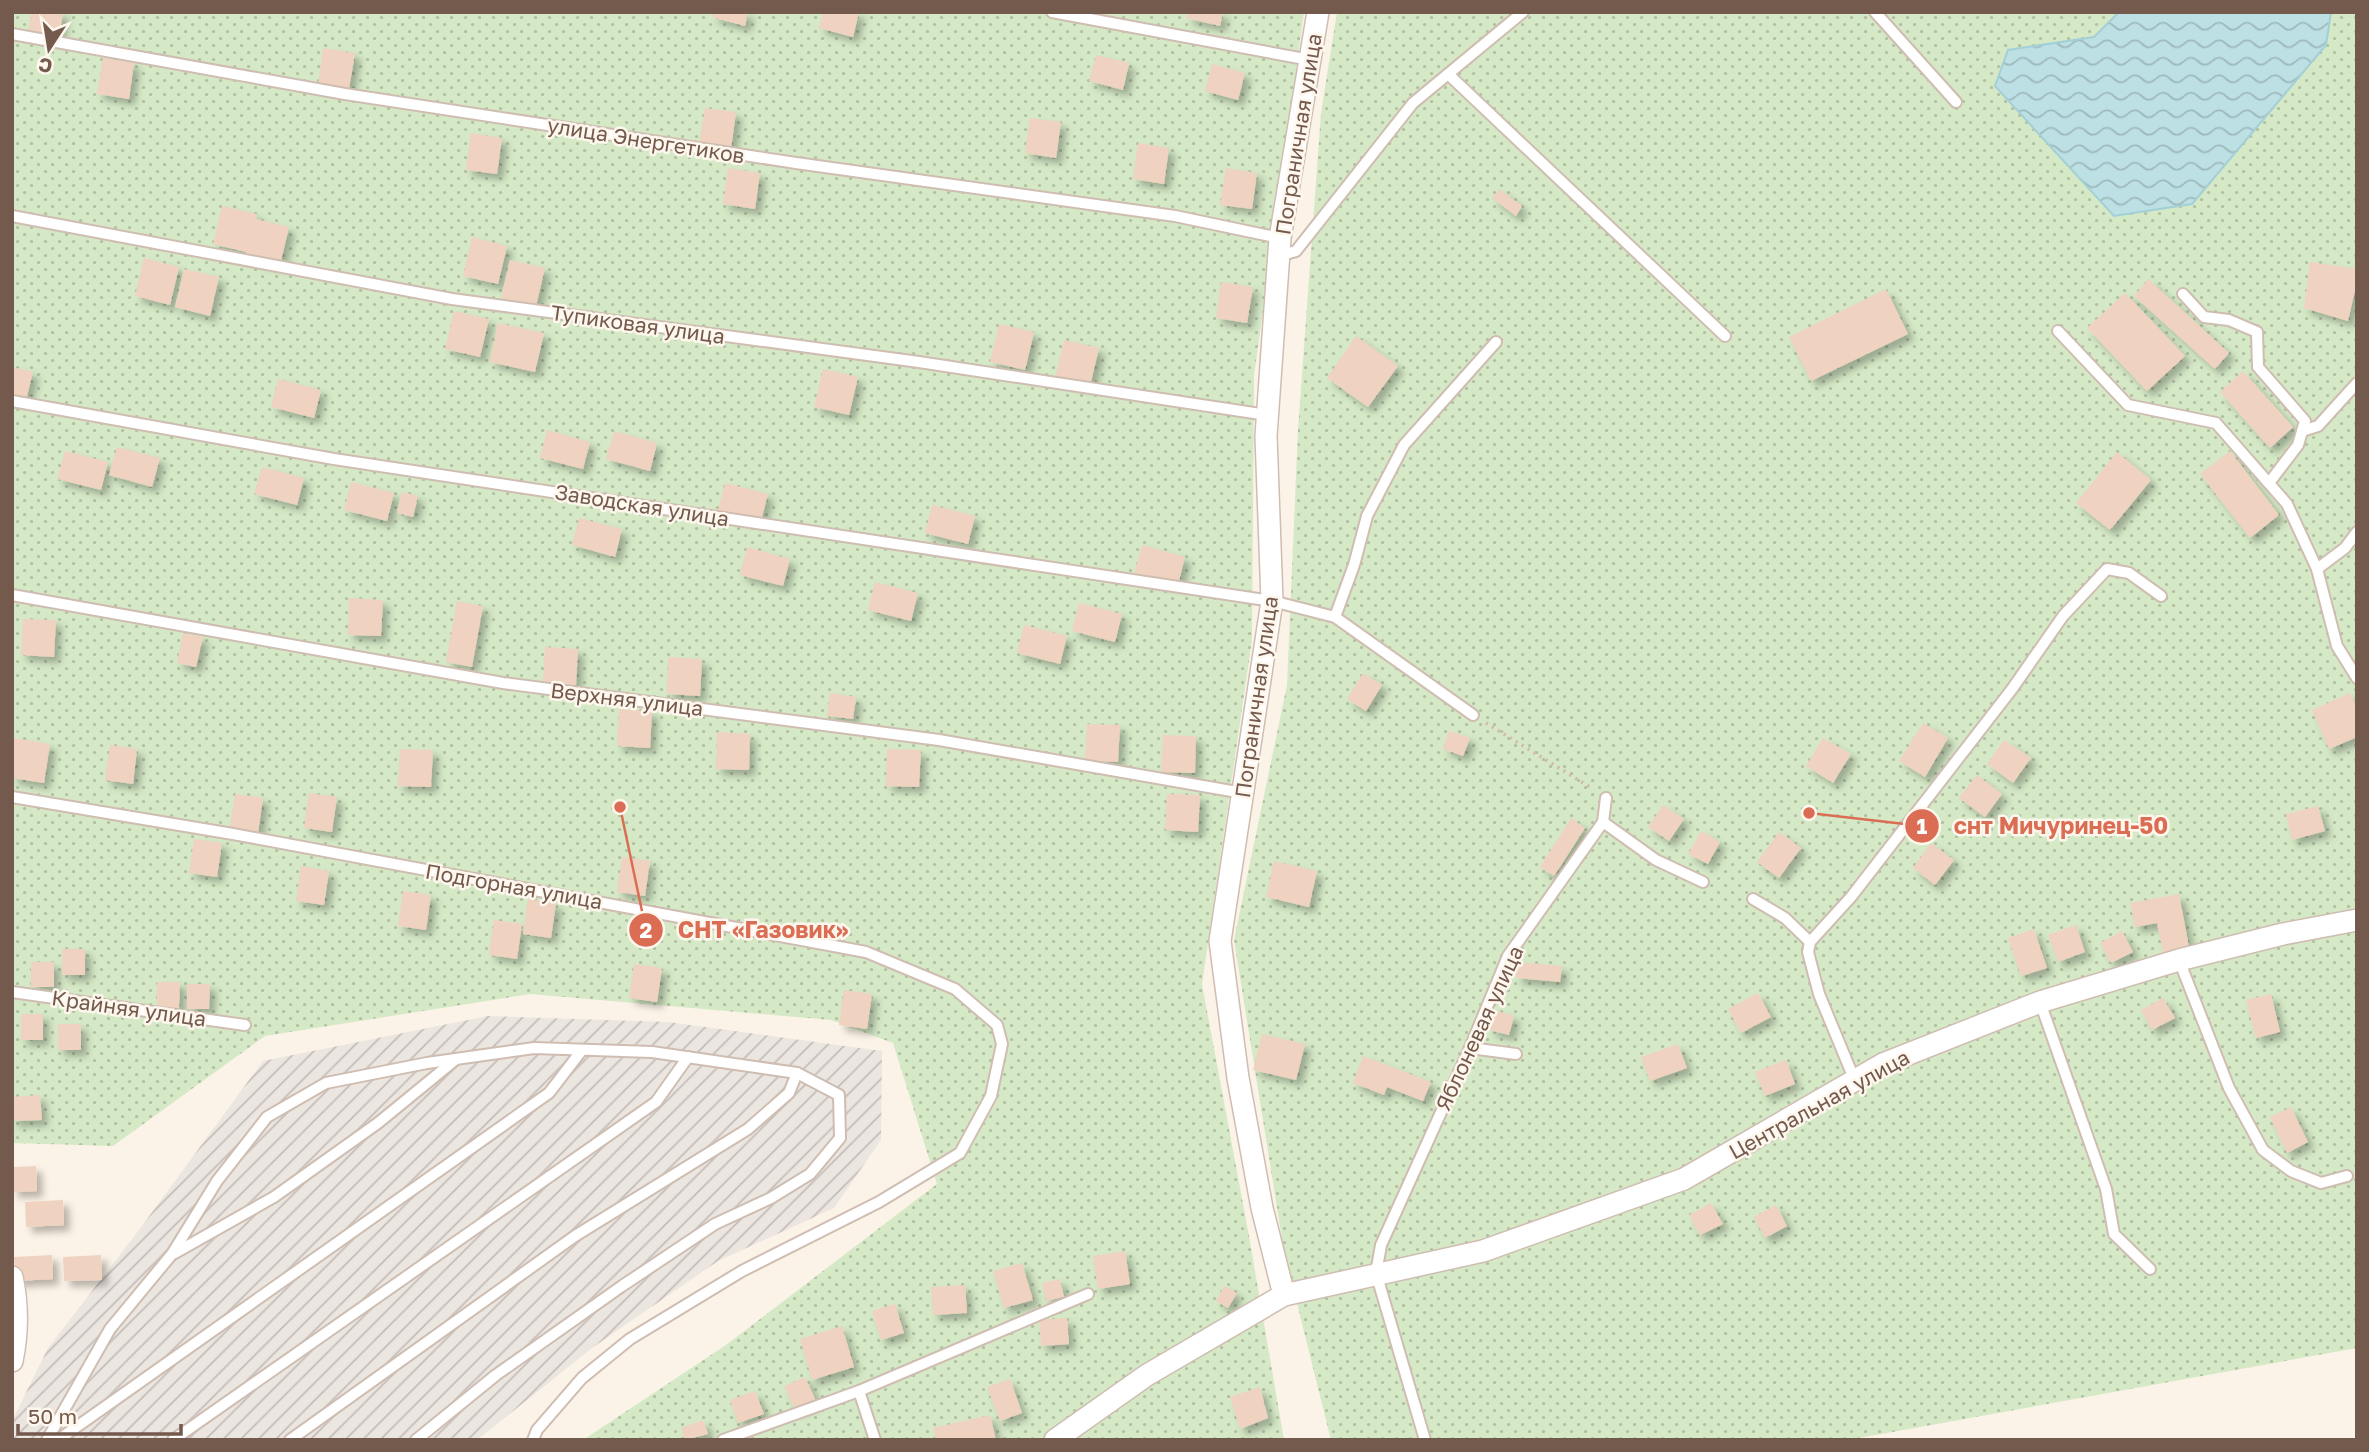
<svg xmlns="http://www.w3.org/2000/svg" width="2369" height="1452" font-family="'Golos Text',sans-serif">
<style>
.industrial{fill:url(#industrial-furrows)}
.grass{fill:url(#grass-dots)}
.water{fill:url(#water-waves);stroke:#a3cfd6;stroke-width:2}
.building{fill:#f0d2c0;filter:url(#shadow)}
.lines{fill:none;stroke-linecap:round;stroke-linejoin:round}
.service-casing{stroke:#cfbdb1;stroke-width:14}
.minor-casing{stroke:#cfbdb1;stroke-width:24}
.path{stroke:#d5b5a3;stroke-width:3.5;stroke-dasharray:2 5;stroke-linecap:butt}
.service{stroke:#fff;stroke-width:10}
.minor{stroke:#fff;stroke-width:21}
.labels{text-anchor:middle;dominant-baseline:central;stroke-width:5;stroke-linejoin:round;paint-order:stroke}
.street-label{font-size:21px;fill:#74594d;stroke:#fef7ee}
.leader{fill:none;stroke:#da6d53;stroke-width:2.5}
.callout-dot{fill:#da6d53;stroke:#fef7ee;stroke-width:2.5}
.mark-label{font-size:21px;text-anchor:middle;font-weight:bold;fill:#fff}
.callout-label{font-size:23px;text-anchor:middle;font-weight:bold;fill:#da6d53;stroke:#fef7ee;stroke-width:5;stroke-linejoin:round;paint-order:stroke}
</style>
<defs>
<pattern id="industrial-furrows" width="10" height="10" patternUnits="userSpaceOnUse" patternTransform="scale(1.75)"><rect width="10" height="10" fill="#ece6e1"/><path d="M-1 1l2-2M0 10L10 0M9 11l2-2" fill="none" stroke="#c4bdb9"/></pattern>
<pattern id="grass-dots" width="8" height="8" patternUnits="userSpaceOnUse" patternTransform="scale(1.75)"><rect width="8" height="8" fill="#d5e9c6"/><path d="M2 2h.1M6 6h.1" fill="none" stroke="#b1c0a3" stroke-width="1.8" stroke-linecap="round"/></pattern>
<pattern id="water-waves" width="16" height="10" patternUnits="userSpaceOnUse" patternTransform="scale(1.75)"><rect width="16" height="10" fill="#bde0e4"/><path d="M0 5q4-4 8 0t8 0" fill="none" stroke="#9eb9bb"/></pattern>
<filter id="shadow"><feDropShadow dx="6" dy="6" stdDeviation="3.5" flood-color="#0004"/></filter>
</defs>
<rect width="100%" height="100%" fill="#fbf3e7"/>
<!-- industrial -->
<polygon class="industrial" points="488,1016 668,1022 882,1051 881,1140 834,1208 718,1261 592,1348 477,1440 12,1440 12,1421 48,1348 139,1230 263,1061"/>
<!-- grass -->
<g class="grass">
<polygon points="12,12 1304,12 1254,376 1252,640 1202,984 1249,1236 1284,1440 583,1440 726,1345 937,1184 893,1043 831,1020 530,994 265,1036 113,1146 12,1143"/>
<polygon points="1337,12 2357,12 2357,1348 1848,1440 1331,1440 1284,1251 1234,940 1287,685 1298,430 1321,113"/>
</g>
<!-- water -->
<polygon class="water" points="2119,12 2331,12 2326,45 2192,204 2114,216 1995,86 2008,50 2094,37"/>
<!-- building -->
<g class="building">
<polygon points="31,12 63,12 59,39 28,34"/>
<polygon points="713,12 748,12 745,26 712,17"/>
<polygon points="823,12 859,12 853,37 819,28"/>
<polygon points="1188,12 1223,12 1220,26 1186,18"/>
<polygon points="323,48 355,53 349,89 318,85"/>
<polygon points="1096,55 1129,63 1123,90 1089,81"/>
<polygon points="103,58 134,63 129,99 97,94"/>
<polygon points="1212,64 1245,73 1238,100 1205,91"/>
<polygon points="705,108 736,112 731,149 699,144"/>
<polygon points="1030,118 1061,122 1056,158 1025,153"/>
<polygon points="471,133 502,138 497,174 466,170"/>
<polygon points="1138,143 1169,148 1164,184 1133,179"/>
<polygon points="728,168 760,173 755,209 723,204"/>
<polygon points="1226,168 1257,173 1252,209 1220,205"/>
<polygon points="1499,189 1522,206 1516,216 1492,198"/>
<polygon points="222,206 257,214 256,219 289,227 280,265 245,257 246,252 213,244"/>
<polygon points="472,237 507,246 498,284 463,276"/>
<polygon points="144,258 179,267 170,305 135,296"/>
<polygon points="510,260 545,268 536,306 501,298"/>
<polygon points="2310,262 2357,269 2357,281 2348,321 2304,308"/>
<polygon points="184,269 219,277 210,316 175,307"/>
<polygon points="2148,279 2229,353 2215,369 2134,296"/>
<polygon points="1221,282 1253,287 1247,323 1216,318"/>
<polygon points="1886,289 1908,334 1811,381 1789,337"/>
<polygon points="2125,293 2185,356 2147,391 2087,328"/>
<polygon points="454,311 489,319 480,357 445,349"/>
<polygon points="498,323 544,333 535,372 490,362"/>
<polygon points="999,324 1034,332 1025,370 990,362"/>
<polygon points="1356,336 1398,366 1368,407 1327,378"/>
<polygon points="1064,340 1099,348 1090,386 1055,378"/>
<polygon points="12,367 33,372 26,400 12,397"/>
<polygon points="823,369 858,377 849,415 814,407"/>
<polygon points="2243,371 2293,427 2270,448 2220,392"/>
<polygon points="278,379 321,390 314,418 271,407"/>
<polygon points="547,430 590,442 583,469 540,458"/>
<polygon points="614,431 657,443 650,471 606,459"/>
<polygon points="117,447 160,458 152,487 109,475"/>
<polygon points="65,451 108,462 101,490 57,479"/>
<polygon points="2230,451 2279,515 2250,538 2200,474"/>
<polygon points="2117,452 2151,480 2110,530 2076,503"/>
<polygon points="262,467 304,478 297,505 254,494"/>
<polygon points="351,482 394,493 387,521 344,510"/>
<polygon points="725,483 768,494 761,521 718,510"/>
<polygon points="402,492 418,496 413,517 397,513"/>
<polygon points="932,505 975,516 968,544 925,533"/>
<polygon points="579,518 622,529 615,557 572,545"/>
<polygon points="1142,545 1185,557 1178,585 1134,574"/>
<polygon points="747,547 790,559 783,586 740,575"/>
<polygon points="875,582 918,593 911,621 868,610"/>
<polygon points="349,598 383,600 381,636 348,635"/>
<polygon points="457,601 483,606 472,667 446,662"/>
<polygon points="1079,603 1122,614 1115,642 1072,631"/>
<polygon points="23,619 56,620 54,657 21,655"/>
<polygon points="1024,625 1067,636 1060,664 1017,653"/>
<polygon points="183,633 203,637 196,667 177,663"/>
<polygon points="545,647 578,649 576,685 543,684"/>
<polygon points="668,657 702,659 700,696 667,694"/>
<polygon points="1363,673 1382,685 1366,711 1347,699"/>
<polygon points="830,693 856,697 853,719 827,716"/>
<polygon points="2350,693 2357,708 2357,737 2329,749 2312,710"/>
<polygon points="619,709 652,711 650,748 617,746"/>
<polygon points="1923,723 1948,738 1925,777 1899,761"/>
<polygon points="1087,724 1120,725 1118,762 1085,761"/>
<polygon points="1449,731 1470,738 1463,756 1443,749"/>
<polygon points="717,732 750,734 749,770 716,769"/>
<polygon points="1163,735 1196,736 1195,773 1161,772"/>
<polygon points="14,738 50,744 44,783 12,778"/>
<polygon points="1823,738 1851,754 1833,783 1806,766"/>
<polygon points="2004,740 2031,758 2013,783 1987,764"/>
<polygon points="110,745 137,749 133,784 105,780"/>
<polygon points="400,749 433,750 431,787 398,786"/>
<polygon points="887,749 921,750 919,787 886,786"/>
<polygon points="1977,775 2002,794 1985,817 1959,798"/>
<polygon points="309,793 337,797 332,832 304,828"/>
<polygon points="235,794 263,798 258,833 230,828"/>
<polygon points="1167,794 1200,795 1198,832 1165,830"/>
<polygon points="1663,805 1684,819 1669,841 1648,827"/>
<polygon points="2318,806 2325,831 2292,840 2286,814"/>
<polygon points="1571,818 1585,828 1554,876 1540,867"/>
<polygon points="1701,831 1720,842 1708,864 1688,854"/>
<polygon points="1779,832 1801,848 1779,878 1757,862"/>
<polygon points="194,839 222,843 217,877 189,873"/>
<polygon points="1931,843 1954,860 1935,885 1913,868"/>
<polygon points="622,857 650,861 645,896 617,892"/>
<polygon points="1274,861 1317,871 1309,907 1266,897"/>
<polygon points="301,866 329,871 324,905 296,901"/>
<polygon points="403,891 431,895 426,930 398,926"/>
<polygon points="2179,894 2189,947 2163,952 2157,923 2135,927 2130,903"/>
<polygon points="528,899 556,903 551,938 523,934"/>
<polygon points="494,920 522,924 517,959 489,955"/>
<polygon points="2076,925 2085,952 2058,962 2048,935"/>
<polygon points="2034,929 2047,968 2021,976 2008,938"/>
<polygon points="2122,931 2133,952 2111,963 2100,943"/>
<rect x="62" y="949" width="23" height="26"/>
<rect x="31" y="962" width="23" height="25"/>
<polygon points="1517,962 1562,966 1560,982 1516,978"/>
<polygon points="634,964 662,968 657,1002 629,998"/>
<polygon points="157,982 180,982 179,1008 157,1007"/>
<polygon points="187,984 210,984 209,1009 187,1009"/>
<polygon points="844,990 872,994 867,1029 839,1025"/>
<polygon points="1758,993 1771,1017 1741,1033 1728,1009"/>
<polygon points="2271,994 2280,1032 2256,1038 2246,1000"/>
<polygon points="2163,998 2175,1018 2152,1030 2141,1010"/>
<polygon points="1495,1010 1514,1016 1509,1035 1489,1030"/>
<rect x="21" y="1014" width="22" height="26"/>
<rect x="58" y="1024" width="23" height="26"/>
<polygon points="1262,1034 1305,1044 1296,1080 1253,1070"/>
<polygon points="1678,1044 1687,1068 1650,1081 1641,1057"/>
<polygon points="1363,1056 1431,1082 1423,1101 1387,1087 1384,1095 1353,1083"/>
<polygon points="1786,1060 1795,1084 1765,1096 1755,1072"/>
<polygon points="40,1095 42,1120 12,1121 12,1097"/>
<polygon points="2291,1107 2308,1142 2287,1153 2270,1117"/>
<polygon points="36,1166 37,1191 12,1192 12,1167"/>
<polygon points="63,1200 64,1225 26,1227 25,1202"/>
<polygon points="1711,1203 1723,1224 1700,1235 1689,1215"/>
<polygon points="1776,1205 1787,1226 1765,1238 1754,1217"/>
<polygon points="1125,1251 1130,1284 1098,1289 1093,1256"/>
<polygon points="52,1255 53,1279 15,1281 14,1257"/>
<polygon points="101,1255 102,1280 64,1281 63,1257"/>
<polygon points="1022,1263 1033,1300 1004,1308 993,1271"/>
<polygon points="1060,1279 1064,1297 1046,1301 1042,1283"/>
<polygon points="965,1285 967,1313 933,1315 931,1287"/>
<polygon points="1224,1286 1237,1293 1228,1308 1216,1301"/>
<polygon points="895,1304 904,1333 881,1340 872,1311"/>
<polygon points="1067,1318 1069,1344 1041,1346 1039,1320"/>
<polygon points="842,1326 854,1367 812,1380 800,1339"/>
<polygon points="805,1377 816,1401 795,1410 784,1386"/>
<polygon points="1010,1379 1022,1413 1000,1421 987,1387"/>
<polygon points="1260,1387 1268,1418 1240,1429 1230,1397"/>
<polygon points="755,1391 764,1414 738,1423 730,1400"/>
<polygon points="990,1415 996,1440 936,1440 933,1428"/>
<polygon points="703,1420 708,1434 685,1440 681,1428"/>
</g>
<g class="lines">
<!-- service casing -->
<g class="service-casing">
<g id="service">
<polyline points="1052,12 1310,60"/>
<polyline points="1875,12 1956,102"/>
<polyline points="12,34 345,94 796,163 1175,216 1280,238"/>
<polyline points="1448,74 1725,336"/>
<polyline points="12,216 452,299 919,362 1267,415"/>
<polyline points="1279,256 1296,251 1413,103 1523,12"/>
<polyline points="2183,294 2204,317 2229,320 2257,332 2258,367 2305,421 2298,445 2269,483"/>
<polyline points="2058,331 2128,405 2216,423 2287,504 2317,569 2337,646 2357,678"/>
<polyline points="12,401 334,459 1272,601 1335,617 1473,715"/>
<polyline points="2302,431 2318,426 2357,383"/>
<polyline points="2317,569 2345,548 2357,532"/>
<polyline points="12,595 503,683 939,740 1243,793"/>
<polyline points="1335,617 1354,565 1367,516 1404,445 1496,342"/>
<polyline points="12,797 233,834 866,952 955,989 997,1025 1002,1044 991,1096 960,1153 879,1202 742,1271 630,1339 582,1378 537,1430 533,1440"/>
<polyline points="1603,822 1656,860 1703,882"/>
<polyline points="1753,899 1785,918 1810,942"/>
<polyline points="2179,960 2229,1088 2263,1150 2291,1171 2321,1183 2347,1176"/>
<polyline points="12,992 245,1025"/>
<polyline points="2040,1002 2106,1189 2114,1234 2150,1269"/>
<polyline points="1470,1048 1516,1054"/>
<polyline points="1855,1081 1819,994 1808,952 1810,942 1851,897 2012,689 2063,616 2107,569 2129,573 2161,596"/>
<polyline points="175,1253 274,1197 378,1123 455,1060"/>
<polyline points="859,1391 1088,1294"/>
<polyline points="47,1440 110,1329 172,1254 217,1181 267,1117 326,1083 427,1063 534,1048 652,1052 797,1073 839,1095 840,1138 810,1174 771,1198 715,1224 622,1286 496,1375 416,1440"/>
<polyline points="58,1440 549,1093 582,1050"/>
<polyline points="173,1440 656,1102 688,1057"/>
<polyline points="290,1440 575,1236 748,1129 789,1093 797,1073"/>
<polyline points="723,1440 859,1391 875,1440"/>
<polyline points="1425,1440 1376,1273 1381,1245 1470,1048 1508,956 1603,822 1606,798"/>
</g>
</g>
<!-- minor casing -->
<g class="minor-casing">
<g id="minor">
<path d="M 12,1277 C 18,1305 18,1332 12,1361"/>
<polyline points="1284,1295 1262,1208 1238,1078 1220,941 1272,601 1266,436 1280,238 1318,12"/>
<polyline points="1055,1440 1147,1375 1284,1295 1483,1251 1684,1179 1883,1064 2040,1002 2179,960 2283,934 2357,920"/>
</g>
</g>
<!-- path -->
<polyline class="path" points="1486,723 1593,789"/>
<!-- service -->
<use href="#service" class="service"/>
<!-- minor -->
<use href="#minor" class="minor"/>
</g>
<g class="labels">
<!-- street labels -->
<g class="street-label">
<text transform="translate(1298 134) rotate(-81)">Пограничная улица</text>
<text transform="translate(646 140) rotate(9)">улица Энергетиков</text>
<text transform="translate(638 324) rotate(8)">Тупиковая улица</text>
<text transform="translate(642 505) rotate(9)">Заводская улица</text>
<text transform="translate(1256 697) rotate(-82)">Пограничная улица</text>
<text transform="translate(627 699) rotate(7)">Верхняя улица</text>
<text transform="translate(514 886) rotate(10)">Подгорная улица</text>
<text transform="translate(129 1008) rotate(8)">Крайняя улица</text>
<text transform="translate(1479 1028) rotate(-65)">Яблоневая улица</text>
<text transform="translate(1819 1104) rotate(-29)">Центральная улица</text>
</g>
</g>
<!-- callouts -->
<path class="leader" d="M1809 813L1922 826M620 807L646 930"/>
<g class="callout-dot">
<circle cx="1809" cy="813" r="7"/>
<circle cx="620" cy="807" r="7"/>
<circle cx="1922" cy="826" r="18"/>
<circle cx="646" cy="930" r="18"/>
</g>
<g class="mark-label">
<text x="1922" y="834">1</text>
<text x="646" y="938">2</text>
</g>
<g class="callout-label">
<text x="2061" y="834">снт Мичуринец-50</text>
<text x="763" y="938">СНТ «Газовик»</text>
</g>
<!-- border -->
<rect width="2369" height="1452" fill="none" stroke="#74594d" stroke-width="28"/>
<!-- north arrow -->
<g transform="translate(49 49) rotate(192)" stroke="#fef7ee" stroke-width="5" paint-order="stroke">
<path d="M0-5L12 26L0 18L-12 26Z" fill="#74594d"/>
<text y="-10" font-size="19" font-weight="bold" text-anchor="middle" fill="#74594d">С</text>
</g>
<!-- scale -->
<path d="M18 1424v10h163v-10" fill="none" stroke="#74594d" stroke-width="3.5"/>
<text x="28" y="1424" font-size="21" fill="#74594d" stroke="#fef7ee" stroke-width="5" paint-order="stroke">50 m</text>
</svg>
